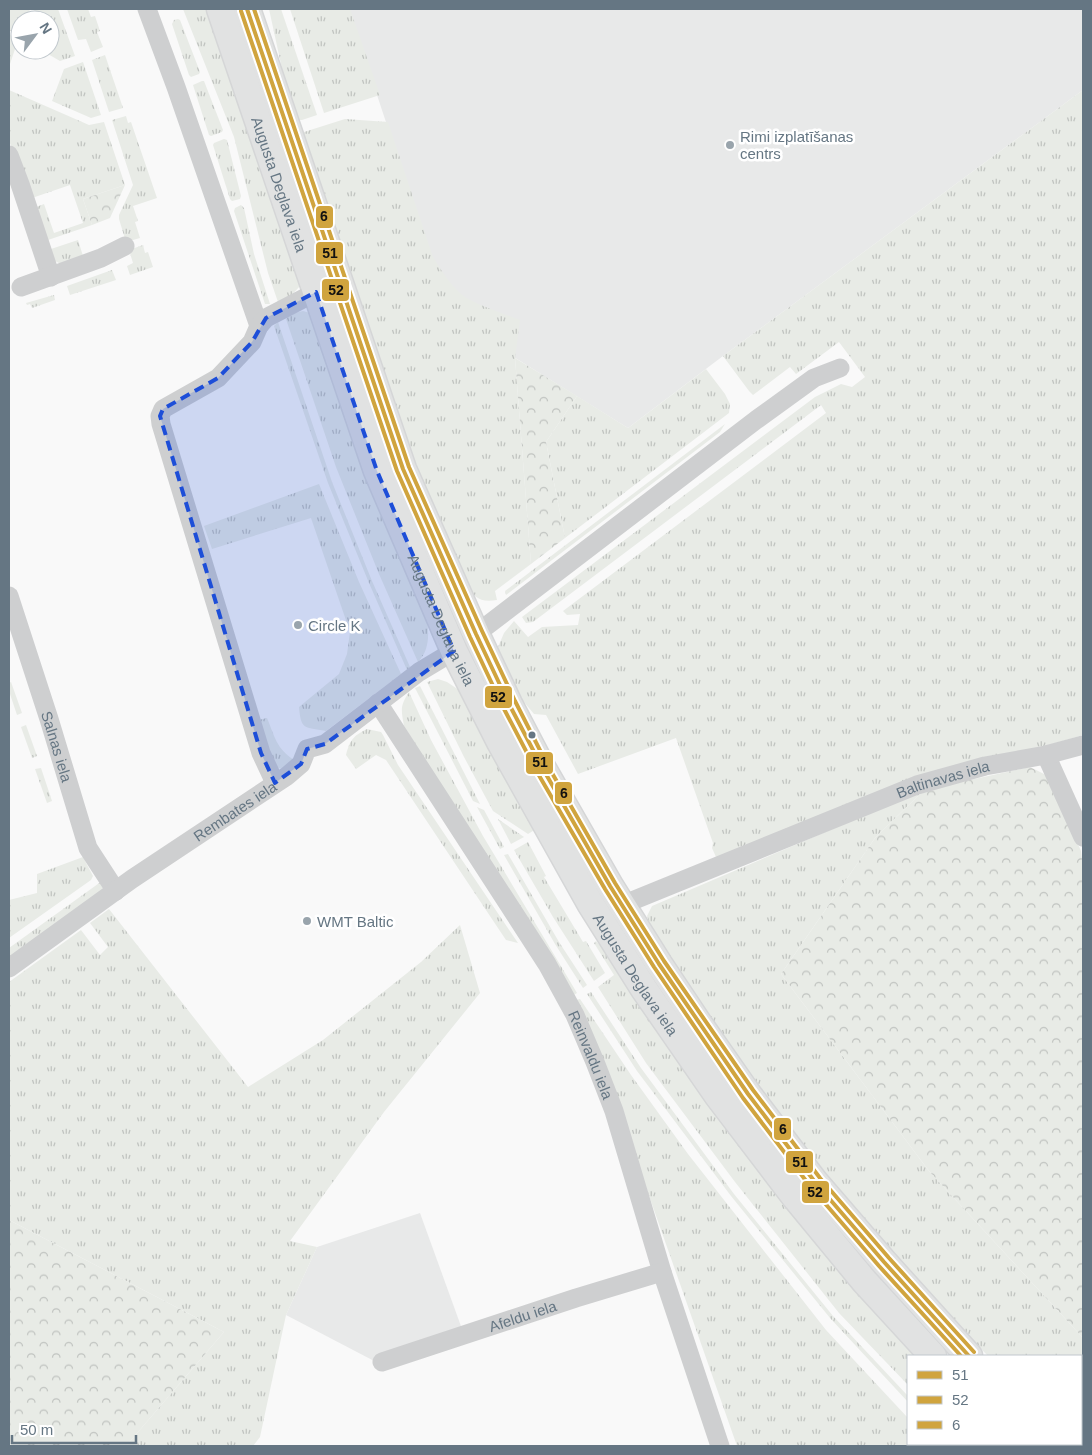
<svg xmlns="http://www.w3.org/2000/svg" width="1092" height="1455" font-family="Arial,sans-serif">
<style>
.built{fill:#e8e9e9}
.grass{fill:url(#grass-tufts)}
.forest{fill:url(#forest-crowns)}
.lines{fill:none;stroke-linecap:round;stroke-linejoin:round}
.secondary-casing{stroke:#d5d6d7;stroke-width:29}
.street{stroke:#cecfd0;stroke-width:19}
.secondary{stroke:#e1e2e2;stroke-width:26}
.bus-1-casing{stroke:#fff;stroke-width:8}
.bus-2-casing{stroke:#fff;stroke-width:8}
.bus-3-casing{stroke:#fff;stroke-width:8}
.bus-1{stroke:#d0a43e;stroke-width:4}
.bus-2{stroke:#d0a43e;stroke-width:4}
.bus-3{stroke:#d0a43e;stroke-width:4}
.marked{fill:#1d4ed8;fill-opacity:0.2;stroke:#1d4ed8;stroke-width:4;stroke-dasharray:10 6;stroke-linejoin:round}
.poi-dot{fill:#99a4ac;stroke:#fff;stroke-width:2}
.bus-dot{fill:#657683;stroke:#fff;stroke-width:2}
.labels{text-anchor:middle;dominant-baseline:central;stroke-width:5;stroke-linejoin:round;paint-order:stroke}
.poi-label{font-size:15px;fill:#657683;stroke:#fff;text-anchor:start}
.street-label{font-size:15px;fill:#657683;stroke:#fff}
.line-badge{stroke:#fff;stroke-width:2}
.pale-badge-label{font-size:14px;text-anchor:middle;font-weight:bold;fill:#111}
</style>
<defs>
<pattern id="grass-tufts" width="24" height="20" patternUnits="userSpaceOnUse" patternTransform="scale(1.25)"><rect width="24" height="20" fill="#e8ebe6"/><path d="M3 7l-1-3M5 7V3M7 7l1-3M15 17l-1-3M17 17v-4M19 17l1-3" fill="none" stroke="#c0c3c0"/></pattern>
<pattern id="forest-crowns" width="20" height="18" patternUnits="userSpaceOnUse" patternTransform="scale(1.25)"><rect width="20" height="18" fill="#e8ebe6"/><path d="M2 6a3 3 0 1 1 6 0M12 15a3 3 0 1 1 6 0" fill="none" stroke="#c0c3c0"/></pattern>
</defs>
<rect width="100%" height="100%" fill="#f9f9f9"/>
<!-- built -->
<g class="built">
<polygon points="347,9 1083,9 1083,90 723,356 628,428 451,318 377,95"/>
<polygon points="420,1213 462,1329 378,1363 286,1315 317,1247"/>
</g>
<!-- grass -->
<g class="grass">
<polygon points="9,9 30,9 26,20 20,20 20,37 9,30"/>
<polygon points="35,9 58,9 75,56 60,61 41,50 50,50 50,20 30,20"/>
<polygon points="67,9 88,9 91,17 95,16 100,31 97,32 103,47 91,52 86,39 78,40"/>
<polygon points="183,9 210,9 300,286 288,299 278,302 268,273 234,137"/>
<polygon points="269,9 281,9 317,115 302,120 297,120 289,101"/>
<polygon points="290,9 350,9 380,95 324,113"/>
<polygon points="178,19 180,20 200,72 199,74 191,77 189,75 172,24 174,20"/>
<polygon points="9,34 18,40 9,67"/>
<polygon points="105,55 123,108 109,112 92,60"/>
<polygon points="83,62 101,115 91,118 52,101 64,69"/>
<polygon points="202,81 204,81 223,130 222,132 211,136 209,135 193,85"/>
<polygon points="9,90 89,125 104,122 125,185 83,199 92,225 48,240 36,207 44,204 54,233 83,223 70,185 32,198 9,141"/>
<polygon points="1083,90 1083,735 1045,746 716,857 712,848 713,843 676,738 578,774 546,715 534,714 514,690 500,659 498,647 504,633 514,621 528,637 542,627 578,625 580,614 567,615 563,611 826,413 821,405 533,622 526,623 522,617 815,397 841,384 852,387 865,377 839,342 796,374 790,367 753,395 749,391 723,356"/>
<polygon points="126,116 128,123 131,122 157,198 133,206 138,221 135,222 140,238 126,242 119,219 119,215 133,185 112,120"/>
<path d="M 345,119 L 388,122 L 433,257 C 441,270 452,288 465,297 C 482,307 502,313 520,320 L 515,358 L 531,564 L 495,591 L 497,600 C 479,603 475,597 464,584 L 399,423 L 302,137 L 304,132 Z"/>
<polygon points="224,139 227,140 241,196 240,199 232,201 230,199 213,145 214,143"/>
<polygon points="241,205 244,208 254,254 270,304 265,304 234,211 235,208"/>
<polygon points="78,240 83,256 65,266 55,261 51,249"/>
<polygon points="143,245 145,253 148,252 153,267 130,275 127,266 133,263 129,250"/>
<polygon points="112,270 116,280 70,295 67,286"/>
<polygon points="54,295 55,300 32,308 30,304 27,305 26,303"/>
<path d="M 303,311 L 310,313 L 426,610 C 428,629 432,647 418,662 L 379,574 L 336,467 L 286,319 L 290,314 Z"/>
<polygon points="278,322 332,482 372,581 410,667 407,670 369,583 328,483 274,326"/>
<polygon points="706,369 725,394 730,404 729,413 565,538 546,442 577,396 628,428"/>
<polygon points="725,424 720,432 506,595 505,591"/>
<path d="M 319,484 L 359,582 L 401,674 L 326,731 C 304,727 301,730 299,707 L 339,674 L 347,654 L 350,632 L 311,518 L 212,549 L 204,526 Z"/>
<polygon points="438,679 447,682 459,690 536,829 528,834 493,811 464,757 427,682"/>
<polygon points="11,682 22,713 17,715 9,691 9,683"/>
<polygon points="420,686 480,804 473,801 415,688"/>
<path d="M 409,692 L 431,740 L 483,836 L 577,993 L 572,996 L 404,726 C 401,709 400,706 409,692 Z"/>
<path d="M 267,718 C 275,737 276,748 294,760 L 282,769 L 273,766 L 258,720 Z"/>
<polygon points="26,725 37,756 32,758 21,727"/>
<path d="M 367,729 L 381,732 L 383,735 L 398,765 L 518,943 L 506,940 L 386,760 L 376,755 L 356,769 L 346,755 C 350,740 353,736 367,729 Z"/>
<polygon points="41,768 52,801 47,803 35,769"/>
<polygon points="924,790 875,838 781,974 929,1171 1083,1338 1083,1432 1081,1433 1081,1356 988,1356 937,1304 850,1204 746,1070 652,931 647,916 652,906"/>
<polygon points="477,807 484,810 504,847 500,849"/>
<polygon points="498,819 524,837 511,844"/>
<polygon points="528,842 546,876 544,877 583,942 586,941 605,973 594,981 553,917 514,850"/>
<polygon points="508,854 559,942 587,985 583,988 555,944 504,855"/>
<polygon points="83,857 93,876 91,880 9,938 9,900 37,893 37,874"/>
<polygon points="102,881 104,885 103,890 9,959 9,948"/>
<polygon points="109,909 248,1087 323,1040 421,962 460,925 480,993 384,1112 290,1241 317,1247 286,1315 260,1437 253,1446 126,1446 224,1332 9,1220 9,982 81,930 100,955 108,947 90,923"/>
<polygon points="596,941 617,963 921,1356 908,1356 908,1385 839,1313 735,1182 646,1063 598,987 614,975 594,943"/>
<polygon points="591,992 641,1068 734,1194 833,1316 908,1396 908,1402 830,1318 731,1196 637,1071 587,994"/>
<polygon points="580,999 631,1075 688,1154 826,1330 908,1418 908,1444 934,1444 936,1446 737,1446 641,1173 576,1000"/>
<polygon points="966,1444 1008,1444 1011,1446 968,1446"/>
</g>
<!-- forest -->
<g class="forest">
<polygon points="125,185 110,218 92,225 83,199"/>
<polygon points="515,358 577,396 546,442 565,538 531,564"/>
<polygon points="1030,767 1048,776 1081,851 1083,868 1083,1338 929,1171 781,974 875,838 924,790"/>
<polygon points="9,1220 224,1332 126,1446 9,1446"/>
</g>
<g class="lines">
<!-- secondary casing -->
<g class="secondary-casing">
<g id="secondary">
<path id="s6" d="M 220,9 L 377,471 L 454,651 L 500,742 L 590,903 L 644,989 L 718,1096 L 795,1197 L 865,1282 L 933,1356"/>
<polyline points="247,9 403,469 476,634 509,704 543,769 610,886 659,964 697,1021 748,1094 815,1182 884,1262 969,1356"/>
<polyline points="1021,1444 1023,1446"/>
<polyline points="1057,1444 1059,1446"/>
</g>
</g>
<!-- street -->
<g class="street">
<polyline points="147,9 176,87 259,326"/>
<polyline points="9,155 20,184 51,277"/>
<polyline points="21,287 101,258 125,246"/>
<path id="s1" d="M 9,596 L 49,719 L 88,848 L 116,891"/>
<polyline points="476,634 756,420 814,378 840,368"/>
<path id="s2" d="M 378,703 L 547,964 L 575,1015 L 595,1062 L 614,1111 L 662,1272 L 720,1446"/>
<polyline points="1046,755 1083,837"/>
<polyline points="275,783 261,753 161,424 160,416 163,409 218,378 252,342 259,326 266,318 316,292"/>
<path id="s3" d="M 622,905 L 917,785 L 985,766 L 1046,755 L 1083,745"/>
<path id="s4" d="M 9,968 L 132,879 L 287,776 L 301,764 L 307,749 L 325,744 L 419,672 L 454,651"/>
<path id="s5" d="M 382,1362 L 576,1298 L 662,1272"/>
</g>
<!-- secondary -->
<use href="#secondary" class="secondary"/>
<!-- bus-1 casing -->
<g class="bus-1-casing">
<polyline id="bus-1" points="247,9 403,469 476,634 509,704 543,769 610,886 659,964 748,1094 815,1182 884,1262 969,1356"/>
</g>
<!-- bus-2 casing -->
<g class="bus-2-casing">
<polyline id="bus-2" points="241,11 397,471 470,637 503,707 537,772 605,889 654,967 743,1098 810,1186 879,1266 961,1356"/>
</g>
<!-- bus-3 casing -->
<g class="bus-3-casing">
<polyline id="bus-3" points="254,9 409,467 482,631 515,701 548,766 615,883 664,961 753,1090 820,1178 889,1258 974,1352"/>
</g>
<!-- bus-1 -->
<use href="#bus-1" class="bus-1"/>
<!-- bus-2 -->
<use href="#bus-2" class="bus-2"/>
<!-- bus-3 -->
<use href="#bus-3" class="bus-3"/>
</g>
<!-- marked area -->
<path class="marked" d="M 316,292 L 377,471 L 454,651 L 325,744 L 307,749 L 301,764 L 275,783 L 261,753 L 160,416 L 163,409 L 218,378 L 252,342 L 266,318 Z"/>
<!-- markers -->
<g class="poi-dot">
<circle cx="730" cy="145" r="5"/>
<circle cx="298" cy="625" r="5"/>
<circle cx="307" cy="921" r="5"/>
</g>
<circle class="bus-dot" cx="532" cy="735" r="4.5"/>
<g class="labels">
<!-- poi labels -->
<g class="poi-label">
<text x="740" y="136">Rimi izplatīšanas<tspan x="740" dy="17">centrs</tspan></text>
<text x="308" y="625">Circle K</text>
<text x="317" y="921">WMT Baltic</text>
</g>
<!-- street labels -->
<g class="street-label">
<text stroke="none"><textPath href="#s6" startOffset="185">Augusta Deglava iela</textPath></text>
<text stroke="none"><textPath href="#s6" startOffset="650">Augusta Deglava iela</textPath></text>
<text stroke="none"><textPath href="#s1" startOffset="158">Salnas iela</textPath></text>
<text stroke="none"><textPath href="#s3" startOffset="345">Baltinavas iela</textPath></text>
<text stroke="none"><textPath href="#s4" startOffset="275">Rembates iela</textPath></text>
<text stroke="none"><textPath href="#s6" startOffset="1055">Augusta Deglava iela</textPath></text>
<text stroke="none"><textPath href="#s2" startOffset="412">Reinvaldu iela</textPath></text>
<text stroke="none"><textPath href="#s5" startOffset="148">Afeldu iela</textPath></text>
</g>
</g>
<g class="line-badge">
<rect x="315" y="205" width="19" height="24" rx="5" fill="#d0a43e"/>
<rect x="315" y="241" width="29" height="24" rx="5" fill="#d0a43e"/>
<rect x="321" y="278" width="29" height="24" rx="5" fill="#d0a43e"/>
<rect x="484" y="685" width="29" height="24" rx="5" fill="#d0a43e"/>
<rect x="525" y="751" width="29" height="24" rx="5" fill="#d0a43e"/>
<rect x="554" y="781" width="19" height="24" rx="5" fill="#d0a43e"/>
<rect x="773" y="1117" width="19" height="24" rx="5" fill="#d0a43e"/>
<rect x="785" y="1150" width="29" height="24" rx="5" fill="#d0a43e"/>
<rect x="801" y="1180" width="29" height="24" rx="5" fill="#d0a43e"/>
</g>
<g class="pale-badge-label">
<text x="324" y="221">6</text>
<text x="330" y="258">51</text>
<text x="336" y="295">52</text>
<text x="498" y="702">52</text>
<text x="540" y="767">51</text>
<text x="564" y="798">6</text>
<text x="783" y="1134">6</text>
<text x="800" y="1167">51</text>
<text x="815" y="1197">52</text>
</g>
<!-- border -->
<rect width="1092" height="1455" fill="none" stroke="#657683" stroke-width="20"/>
<!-- legend -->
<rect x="907" y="1355" width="175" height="90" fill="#ffffff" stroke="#c1c8cd"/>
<rect x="917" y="1371" width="25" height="8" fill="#d0a43e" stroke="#c1c8cd"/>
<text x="952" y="1380" font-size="15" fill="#657683">51</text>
<rect x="917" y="1396" width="25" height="8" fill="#d0a43e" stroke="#c1c8cd"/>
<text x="952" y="1405" font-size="15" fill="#657683">52</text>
<rect x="917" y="1421" width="25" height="8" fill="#d0a43e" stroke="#c1c8cd"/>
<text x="952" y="1430" font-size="15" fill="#657683">6</text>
<!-- north arrow -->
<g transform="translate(35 35) rotate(58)"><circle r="24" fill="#ffffff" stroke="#c1c8cd"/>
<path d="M0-4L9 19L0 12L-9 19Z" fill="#99a4ac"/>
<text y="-8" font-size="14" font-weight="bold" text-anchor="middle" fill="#657683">N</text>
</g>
<!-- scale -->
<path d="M12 1435v8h124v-8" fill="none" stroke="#657683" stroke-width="2.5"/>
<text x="20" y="1435" font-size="15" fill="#657683" stroke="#ffffff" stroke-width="4" paint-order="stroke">50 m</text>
</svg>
